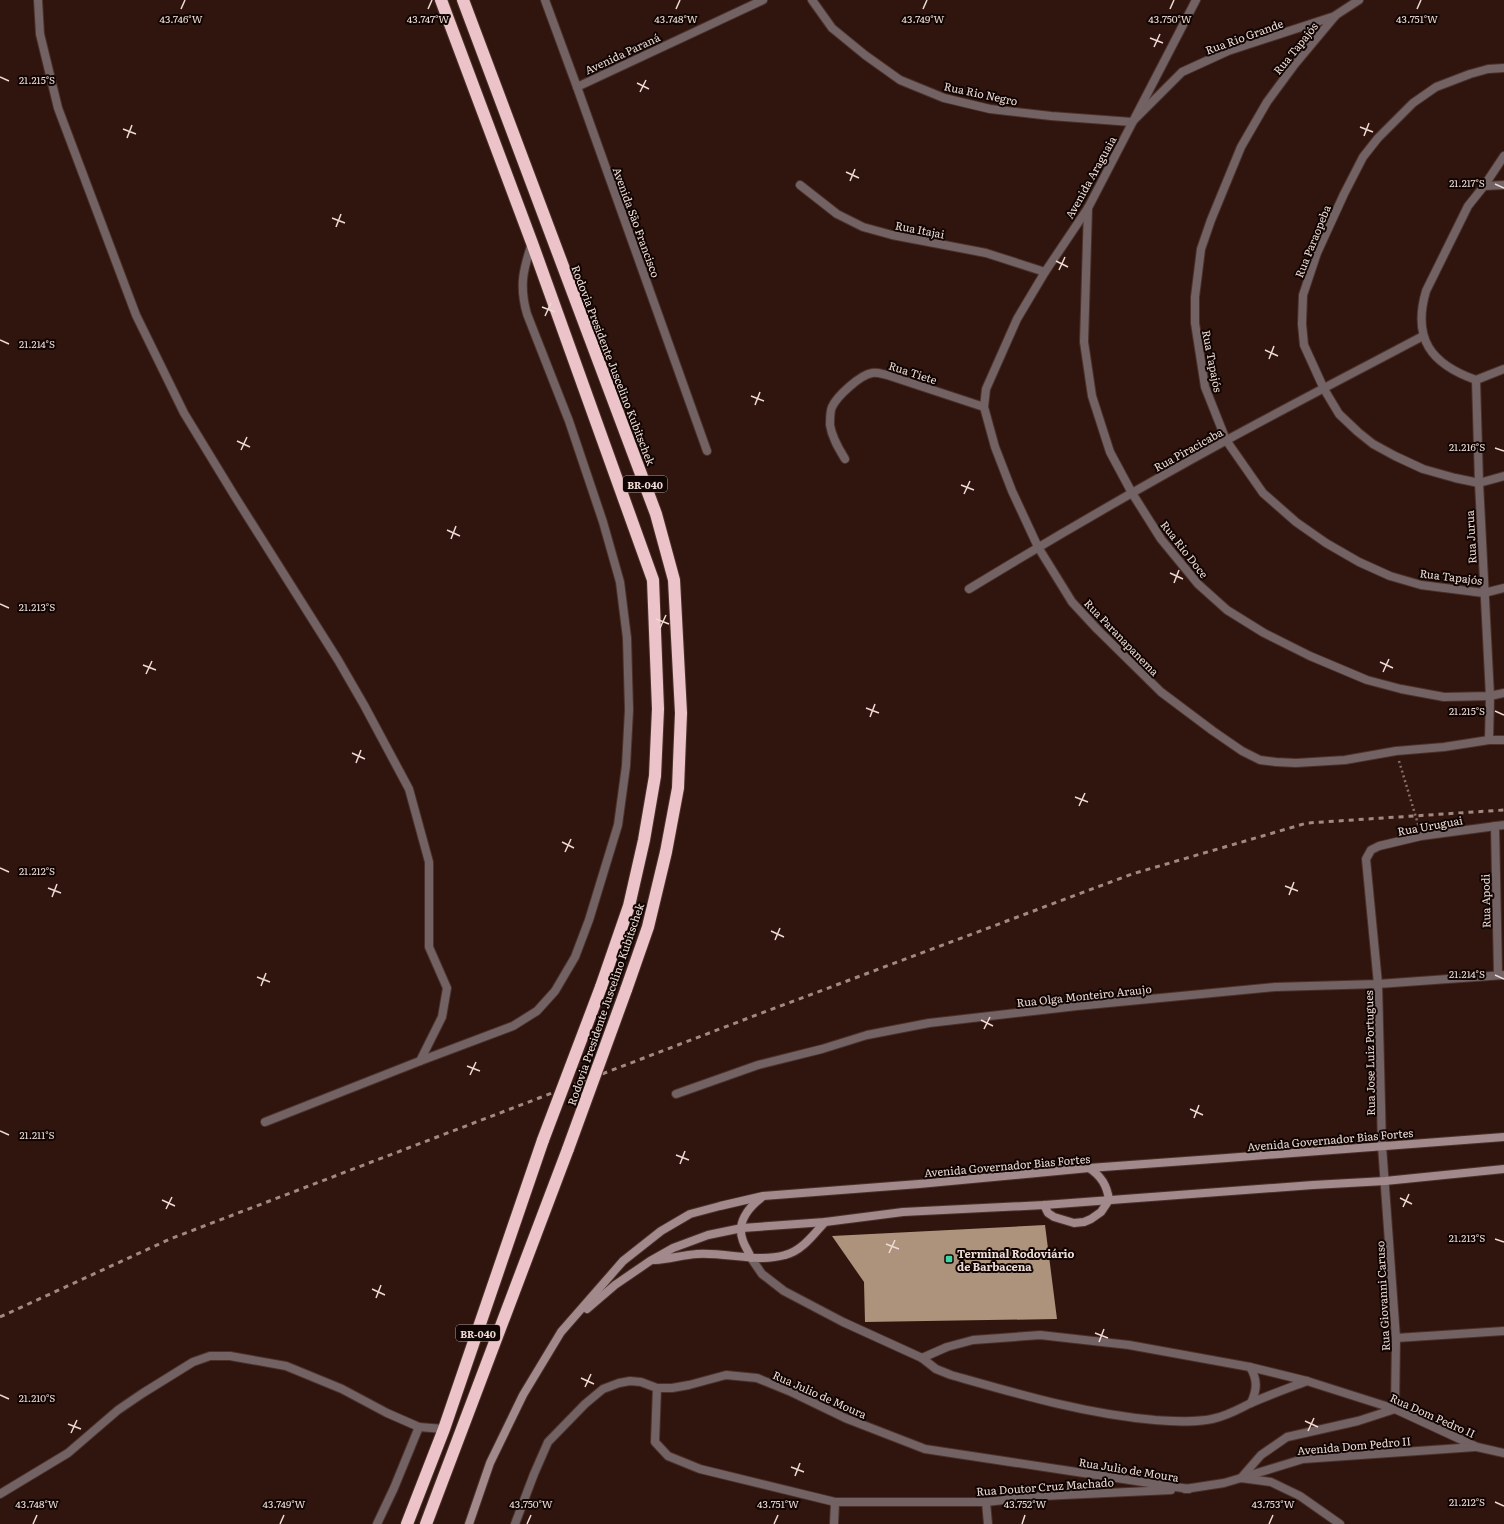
<svg xmlns="http://www.w3.org/2000/svg" width="1504" height="1524" font-family="Literata,serif">
<style>
.building{fill:#ad937c}
.lines{fill:none;stroke-linecap:round;stroke-linejoin:round}
.service-casing{stroke:#4b312a;stroke-width:10}
.minor-casing{stroke:#4b312a;stroke-width:10}
.secondary-casing{stroke:#4b312a;stroke-width:10}
.motorway-casing{stroke:#4b312a;stroke-width:14}
.path{stroke:#856e67;stroke-width:2.5;stroke-dasharray:2 3;stroke-linecap:butt}
.service{stroke:#726264;stroke-width:8}
.minor{stroke:#726264;stroke-width:8}
.secondary{stroke:#a2898c;stroke-width:8}
.motorway{stroke:#ebc3c8;stroke-width:12}
.rail{stroke:#a08983;stroke-width:3;stroke-dasharray:5 5;stroke-linecap:butt}
.motorway-bridge-casing{stroke:#4b312a;stroke-width:14;stroke-linecap:butt}
.motorway-bridge{stroke:#ebc3c8;stroke-width:12}
.ticks{fill:none;stroke:#eedbd5;stroke-width:1.5}
.poi-dot{fill:#3fd4a2;stroke:#100503;stroke-width:1.5}
.labels{text-anchor:middle;dominant-baseline:central;stroke-width:4;stroke-linejoin:round;paint-order:stroke}
.shield{fill:#100503;stroke:#ab9b96;stroke-width:1}
.shield-label{font-size:10px;font-weight:bold;fill:#eedbd5}
.street-label{font-size:11px;fill:#eedbd5;stroke:#100503}
.poi-label{font-size:11px;font-weight:bold;fill:#eedbd5;stroke:#100503;text-anchor:start}
.ticks-label{font-size:10px;text-anchor:middle;fill:#eedbd5;stroke:#100503;stroke-width:4;stroke-linejoin:round;paint-order:stroke}
</style>
<rect width="100%" height="100%" fill="#30150e"/>
<!-- building -->
<polygon class="building" points="1045,1225 1057,1319 865,1322 864,1282 832,1236"/>
<g class="lines">
<!-- service casing -->
<g class="service-casing">
<g id="service">
<polyline points="38,0 40,34 58,108 136,315 184,413 234,495 338,660 364,705 409,789 429,862 429,947 447,988 442,1017 420,1061 265,1122"/>
<path d="M 420,1061 L 513,1026 L 537,1011 L 555,991 L 575,957 L 589,920 L 618,825 L 626,766 L 629,710 L 627,638 L 620,582 L 603,522 L 569,421 L 527,314 C 519,286 523,270 532,243"/>
</g>
</g>
<!-- minor casing -->
<g class="minor-casing">
<g id="minor">
<polyline points="545,0 577,87 707,451"/>
<polyline points="812,0 832,28 865,55 900,80 944,98 990,109 1051,116 1132,122 1182,72 1228,51 1335,16"/>
<polyline points="1196,0 1088,208 1045,272 1017,319 986,389 984,407 995,447 1012,491 1038,547 1072,602 1097,629 1161,692 1213,731 1242,751 1260,760 1276,762 1296,763 1345,760 1396,751 1444,747 1489,740 1504,740"/>
<polyline points="1359,0 1336,15 1295,64 1267,102 1241,147 1211,220 1201,249 1195,297 1195,323 1205,387 1226,440 1263,493 1296,522 1326,543 1359,562 1390,576 1421,585 1484,593 1504,588"/>
<polyline points="1504,68 1488,69 1470,74 1436,87 1413,103 1378,138 1363,157 1344,194 1317,253 1303,295 1302,324 1304,345 1324,389 1339,414 1358,432 1373,444 1395,456 1423,469 1455,478 1479,483 1504,476"/>
<polyline points="577,87 763,0"/>
<polyline points="800,185 837,214 863,227 892,235 986,253 1045,272"/>
<path d="M 1504,185 L 1484,186 L 1468,206 L 1426,291 C 1412,339 1431,364 1476,380 L 1504,369"/>
<polyline points="1484,186 1504,156"/>
<polyline points="1088,208 1084,342 1092,396 1110,452 1132,493 1161,539 1198,584 1227,610 1264,633 1310,656 1367,680 1401,689 1444,697 1490,696 1504,693"/>
<polyline points="1476,380 1479,483 1490,696 1489,740"/>
<path d="M 845,459 C 839,449 832,438 830,425 C 830,421 830,411 832,407 C 837,396 860,375 872,373 C 877,372 882,374 887,375 L 984,407"/>
<path d="M 969,589 C 1053,538 1139,488 1225,441 C 1291,405 1357,371 1423,336"/>
<polyline points="1495,826 1498,975"/>
<polyline points="676,1094 758,1065 822,1049 867,1035 929,1023 1077,1006 1275,987 1378,984 1504,975"/>
<path d="M 751,1258 L 762,1274 L 784,1291 L 843,1322 L 922,1358 L 936,1369 L 951,1375 C 1018,1394 1085,1414 1155,1420 C 1173,1421 1193,1423 1212,1419 C 1227,1416 1237,1410 1251,1403 C 1269,1395 1289,1388 1307,1381"/>
<polyline points="1396,1338 1504,1331"/>
<polyline points="922,1358 947,1347 973,1340 1040,1335 1129,1345 1250,1367 1307,1381 1395,1409 1477,1447 1504,1453"/>
<path d="M 1250,1367 C 1258,1380 1257,1390 1251,1403"/>
<polyline points="657,1388 655,1442 668,1456 700,1469 835,1502 986,1502 1042,1496 1171,1490"/>
<polyline points="1244,1477 1303,1459 1475,1447"/>
<polyline points="1241,1478 1261,1455 1287,1437 1358,1421 1395,1409 1396,1338 1382,1146 1378,984 1366,859 1371,850 1379,846 1421,836 1504,825"/>
<polyline points="1185,1489 1224,1483 1241,1478 1271,1482 1300,1496 1340,1524"/>
<polyline points="0,1494 68,1453 118,1410 143,1393 193,1362 210,1356 230,1356 286,1366 342,1389 387,1413 419,1427"/>
<polyline points="986,1502 988,1524"/>
<polyline points="377,1524 394,1488 419,1427 444,1429"/>
<polyline points="515,1524 534,1474 548,1442 585,1404 603,1389 619,1383 630,1381 641,1382 657,1388 672,1388 689,1385 726,1375 757,1378 789,1391 845,1418 925,1449 1189,1489"/>
<polyline points="834,1524 835,1502"/>
</g>
</g>
<!-- secondary casing -->
<g class="secondary-casing">
<g id="secondary">
<path d="M 1044,1205 L 1048,1213 L 1054,1217 L 1074,1223 L 1084,1222 L 1091,1219 L 1101,1212 L 1109,1200 C 1107,1185 1101,1176 1089,1168"/>
<path d="M 751,1258 C 749,1252 745,1247 743,1241 C 736,1223 748,1208 761,1198"/>
<path d="M 655,1260 C 669,1259 683,1255 697,1254 C 726,1252 757,1263 785,1255 C 802,1251 814,1234 825,1222"/>
<polyline points="587,1309 615,1285 650,1261 673,1248 708,1235 742,1228 825,1222 903,1212 1044,1205 1313,1185 1385,1181 1504,1169"/>
<polyline points="469,1524 490,1463 523,1395 561,1332 623,1261 661,1231 690,1214 720,1206 763,1196 919,1184 1089,1168 1227,1158 1504,1137"/>
</g>
</g>
<!-- motorway casing -->
<g class="motorway-casing">
<g id="motorway">
<polyline points="441,0 532,243 653,580 658,709 655,776 644,840 629,906 601,987"/>
<polyline points="463,0 656,514 674,580 681,713 678,788 666,852 648,927 626,990"/>
<polyline points="407,1524 444,1429 543,1140"/>
<polyline points="426,1524 568,1149"/>
</g>
</g>
<!-- path -->
<polyline class="path" points="1399,761 1418,824 1415,825"/>
<!-- service -->
<use href="#service" class="service"/>
<!-- minor -->
<use href="#minor" class="minor"/>
<!-- secondary -->
<use href="#secondary" class="secondary"/>
<!-- motorway -->
<use href="#motorway" class="motorway"/>
<!-- rail -->
<polyline class="rail" points="0,1317 170,1239 759,1014 1132,874 1307,823 1504,810"/>
<!-- motorway-bridge casing -->
<g class="motorway-bridge-casing">
<g id="motorway-bridge">
<polyline points="543,1140 601,987"/>
<polyline points="568,1149 626,990"/>
</g>
</g>
<!-- motorway-bridge -->
<use href="#motorway-bridge" class="motorway-bridge"/>
</g>
<!-- ticks -->
<path class="ticks" d="M 181,9 L 185,0M 428,9 L 432,0M 676,9 L 680,0M 923,9 L 927,0M 1170,9 L 1174,0M 1417,9 L 1421,0M 1150,38 L 1163,43M 1154,47 L 1160,34M 0,77 L 9,81M 637,83 L 649,89M 640,92 L 646,80M 1360,127 L 1373,132M 123,129 L 136,134M 1364,136 L 1369,123M 127,138 L 132,125M 846,172 L 859,178M 850,181 L 855,169M 1495,184 L 1504,188M 332,218 L 345,223M 336,227 L 341,214M 1056,261 L 1068,267M 1059,270 L 1065,257M 542,307 L 555,312M 545,316 L 551,303M 0,340 L 9,344M 1265,350 L 1278,356M 1269,359 L 1274,346M 751,396 L 764,401M 755,405 L 760,392M 237,441 L 250,447M 1495,448 L 1504,451M 241,450 L 247,437M 961,485 L 974,490M 964,494 L 970,481M 447,530 L 460,536M 451,539 L 456,526M 1170,573 L 1183,579M 1174,583 L 1179,570M 0,604 L 9,608M 656,619 L 669,624M 660,628 L 666,615M 1380,662 L 1393,668M 143,665 L 156,670M 1383,672 L 1389,659M 146,674 L 152,661M 866,708 L 879,713M 1495,711 L 1504,715M 870,717 L 875,704M 352,753 L 365,759M 356,763 L 361,750M 1075,797 L 1088,802M 1079,806 L 1085,793M 562,842 L 574,848M 565,852 L 571,839M 0,868 L 9,872M 1285,886 L 1298,891M 48,888 L 61,893M 1289,895 L 1294,882M 52,897 L 57,884M 771,931 L 784,937M 775,940 L 780,928M 1495,975 L 1504,979M 257,977 L 270,982M 261,986 L 266,973M 981,1020 L 993,1026M 984,1029 L 990,1017M 467,1066 L 480,1071M 470,1075 L 476,1062M 1190,1109 L 1203,1115M 1194,1118 L 1199,1105M 0,1131 L 9,1135M 676,1155 L 689,1160M 680,1164 L 685,1151M 1400,1198 L 1412,1204M 162,1200 L 175,1206M 1403,1207 L 1409,1194M 166,1209 L 172,1197M 1495,1239 L 1504,1242M 886,1244 L 899,1249M 889,1253 L 895,1240M 372,1289 L 385,1295M 376,1298 L 381,1285M 1095,1333 L 1108,1338M 1099,1342 L 1104,1329M 581,1378 L 594,1384M 585,1387 L 591,1374M 0,1395 L 9,1399M 1305,1421 L 1318,1427M 68,1424 L 81,1429M 1308,1431 L 1314,1418M 71,1433 L 77,1420M 791,1467 L 804,1472M 795,1476 L 800,1463M 1495,1502 L 1504,1506M 33,1524 L 37,1515M 280,1524 L 284,1515M 527,1524 L 531,1515M 774,1524 L 778,1515M 1022,1524 L 1025,1515M 1269,1524 L 1273,1515"/>
<!-- markers -->
<rect class="poi-dot" x="945" y="1255" width="8" height="8" rx="2"/>
<g class="labels">
<!-- shield labels -->
<g class="shield">
<rect x="623" y="476" width="44" height="16" rx="3"/>
<rect x="456" y="1325" width="44" height="16" rx="3"/>
</g>
<g class="shield-label">
<text x="645" y="484">BR-040</text>
<text x="478" y="1333">BR-040</text>
</g>
<!-- street labels -->
<g class="street-label">
<text transform="translate(1244 36) rotate(-20)">Rua Rio Grande</text>
<text transform="translate(1295 48) rotate(-51)">Rua Tapajós</text>
<text transform="translate(622 53) rotate(-25)">Avenida Paraná</text>
<text transform="translate(981 93) rotate(12)">Rua Rio Negro</text>
<text transform="translate(1090 177) rotate(-61)">Avenida Araguaia</text>
<text transform="translate(637 222) rotate(70)">Avenida São Francisco</text>
<text transform="translate(920 229) rotate(11)">Rua Itajai</text>
<text transform="translate(1312 241) rotate(-68)">Rua Paraopeba</text>
<text transform="translate(1213 361) rotate(79)">Rua Tapajós</text>
<text transform="translate(614 365) rotate(69)">Rodovia Presidente Juscelino Kubitschek</text>
<text transform="translate(913 372) rotate(18)">Rua Tiete</text>
<text transform="translate(1188 449) rotate(-29)">Rua Piracicaba</text>
<text transform="translate(1470 537) rotate(-93)">Rua Jurua</text>
<text transform="translate(1185 549) rotate(52)">Rua Rio Doce</text>
<text transform="translate(1451 576) rotate(7)">Rua Tapajós</text>
<text transform="translate(1122 637) rotate(46)">Rua Paranapanema</text>
<text transform="translate(1430 825) rotate(-10)">Rua Uruguai</text>
<text transform="translate(1485 901) rotate(-91)">Rua Apodi</text>
<text transform="translate(1084 995) rotate(-6)">Rua Olga Monteiro Araujo</text>
<text transform="translate(605 1004) rotate(-71)">Rodovia Presidente Juscelino Kubitschek</text>
<text transform="translate(1369 1053) rotate(-91)">Rua Jose Luiz Portugues</text>
<text transform="translate(1330 1139) rotate(-5)">Avenida Governador Bias Fortes</text>
<text transform="translate(1007 1165) rotate(-5)">Avenida Governador Bias Fortes</text>
<text transform="translate(1382 1296) rotate(-93)">Rua Giovanni Caruso</text>
<text transform="translate(820 1394) rotate(24)">Rua Julio de Moura</text>
<text transform="translate(1433 1415) rotate(24)">Rua Dom Pedro II</text>
<text transform="translate(1354 1445) rotate(-5)">Avenida Dom Pedro II</text>
<text transform="translate(1129 1469) rotate(9)">Rua Julio de Moura</text>
<text transform="translate(1045 1486) rotate(-4)">Rua Doutor Cruz Machado</text>
</g>
<!-- poi labels -->
<g class="poi-label">
<text x="957" y="1253">Terminal Rodoviário<tspan x="957" dy="13">de Barbacena</tspan></text>
</g>
</g>
<g class="ticks-label">
<text x="181" y="23">43.746°W</text>
<text x="428" y="23">43.747°W</text>
<text x="676" y="23">43.748°W</text>
<text x="923" y="23">43.749°W</text>
<text x="1170" y="23">43.750°W</text>
<text x="1417" y="23">43.751°W</text>
<text x="37" y="84">21.215°S</text>
<text x="1467" y="187">21.217°S</text>
<text x="37" y="348">21.214°S</text>
<text x="1467" y="451">21.216°S</text>
<text x="37" y="611">21.213°S</text>
<text x="1467" y="715">21.215°S</text>
<text x="37" y="875">21.212°S</text>
<text x="1467" y="978">21.214°S</text>
<text x="37" y="1139">21.211°S</text>
<text x="1467" y="1242">21.213°S</text>
<text x="37" y="1402">21.210°S</text>
<text x="1467" y="1506">21.212°S</text>
<text x="37" y="1508">43.748°W</text>
<text x="284" y="1508">43.749°W</text>
<text x="531" y="1508">43.750°W</text>
<text x="778" y="1508">43.751°W</text>
<text x="1025" y="1508">43.752°W</text>
<text x="1273" y="1508">43.753°W</text>
</g>
</svg>
